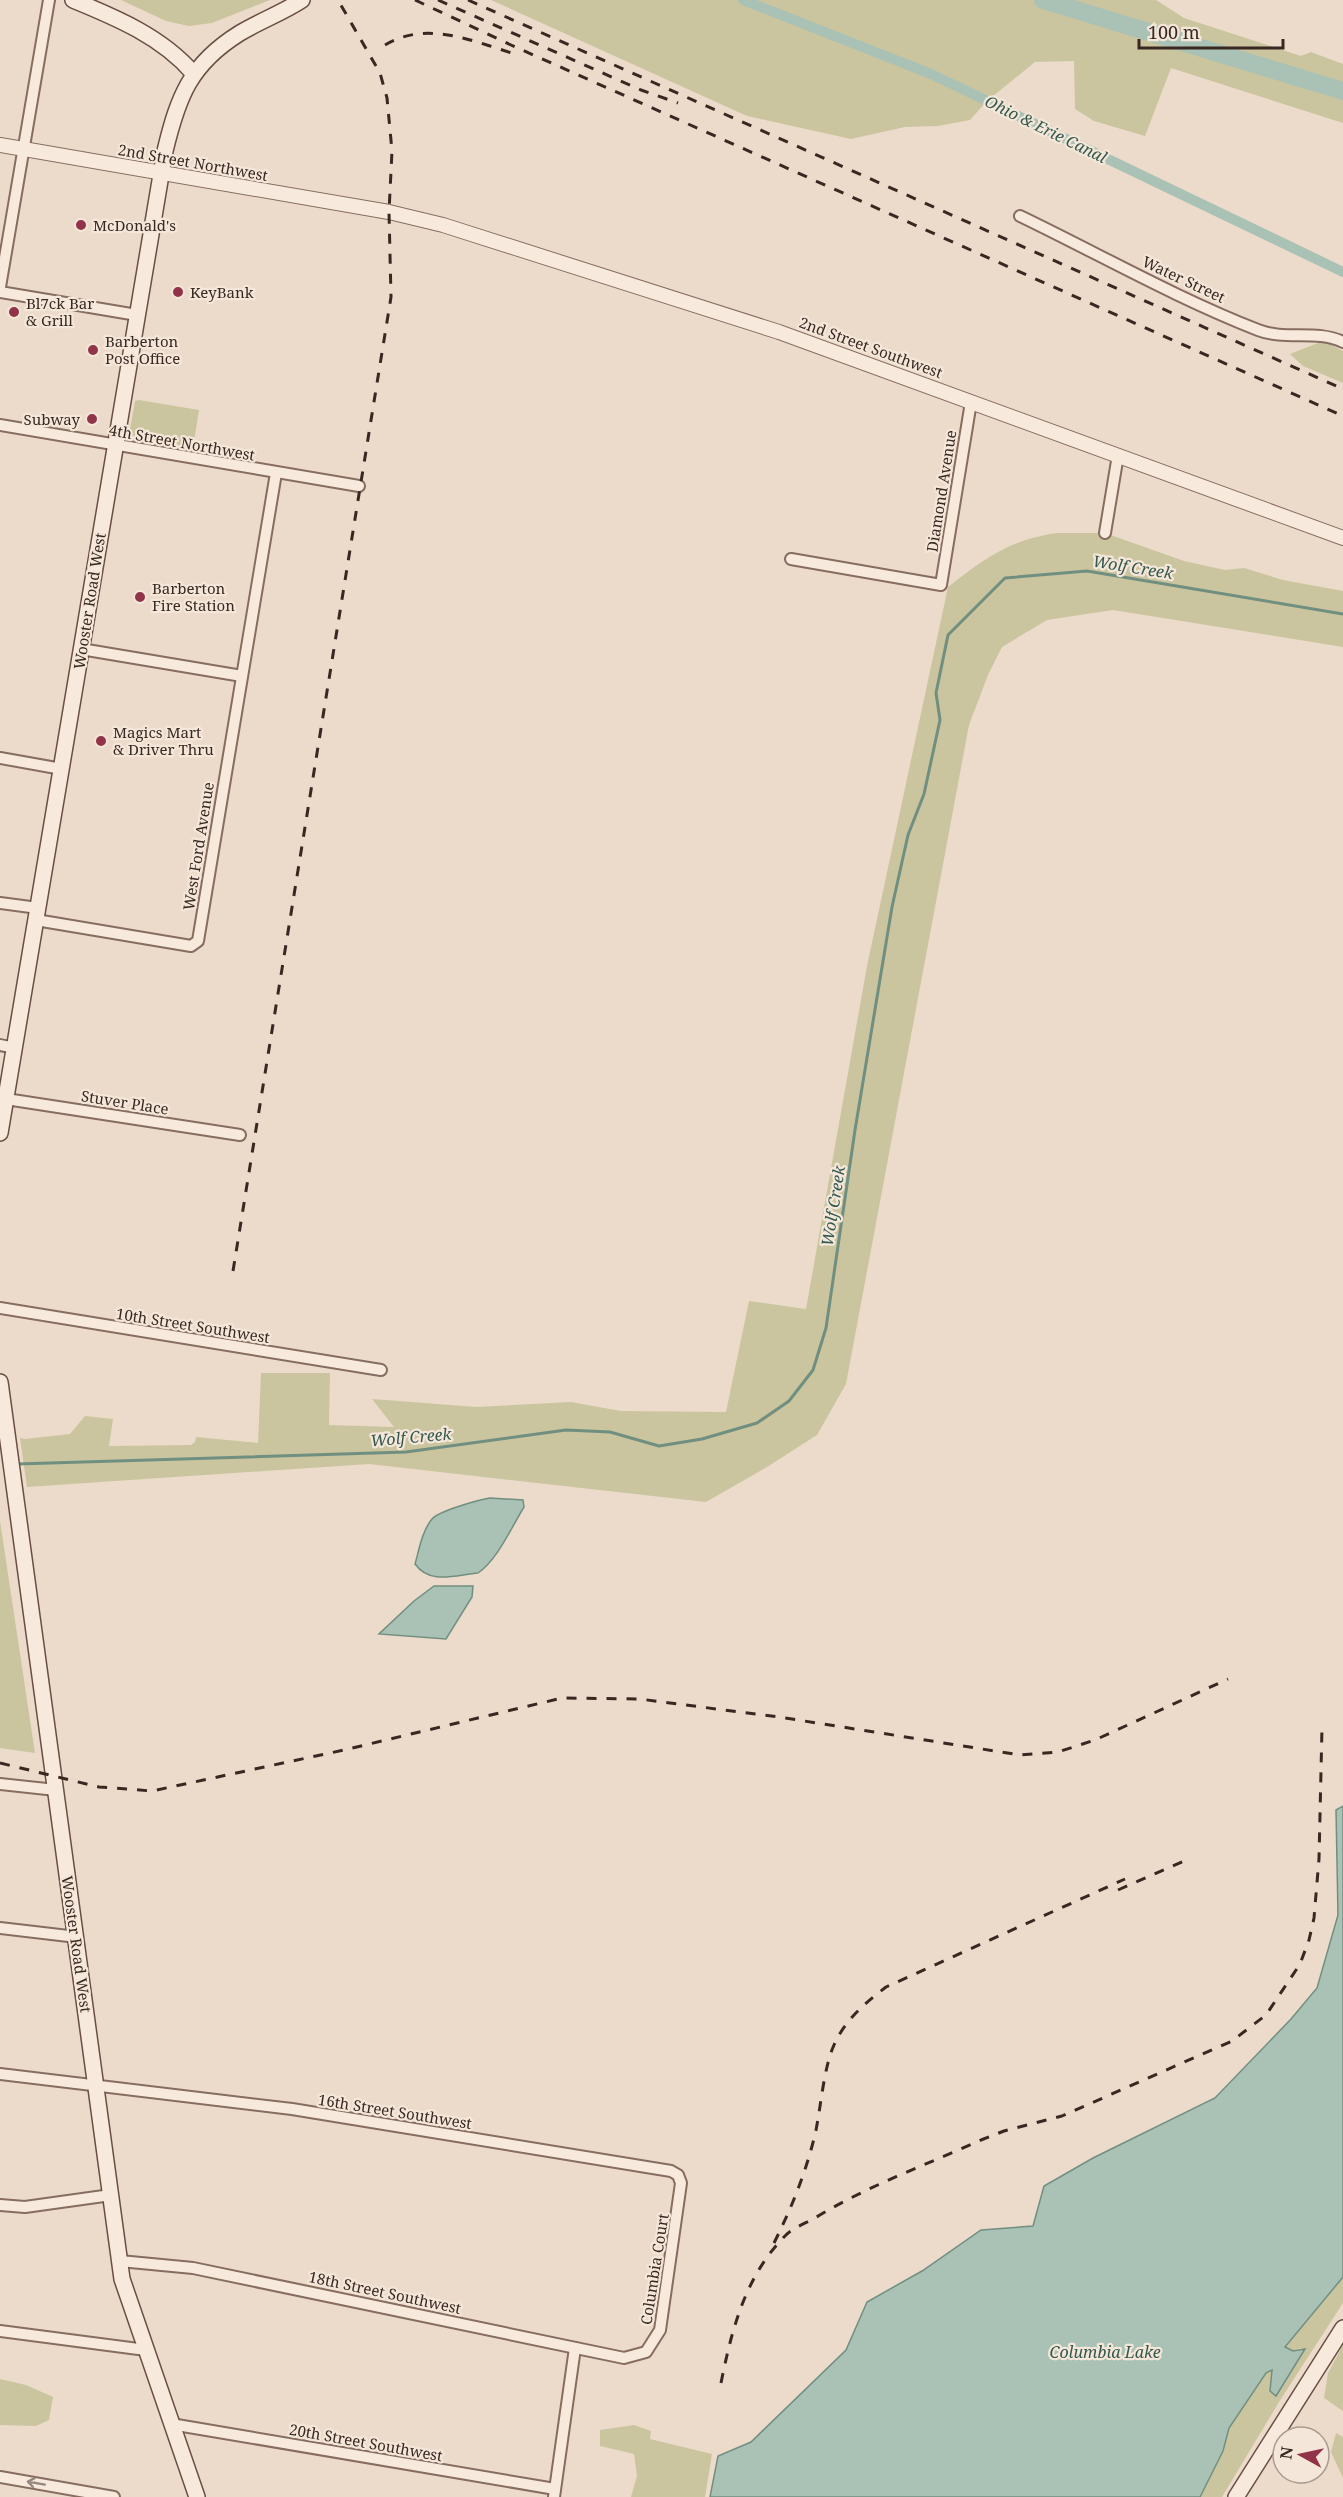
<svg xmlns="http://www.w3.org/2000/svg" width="1343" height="2497" font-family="'Noto Serif',serif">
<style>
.green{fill:#cac59f}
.water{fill:#aac1b5;stroke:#718f81;stroke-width:1.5}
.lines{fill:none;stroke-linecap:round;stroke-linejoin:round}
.stream{stroke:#718f81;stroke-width:3}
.canal{stroke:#aac1b5;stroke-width:10}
.river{stroke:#aac1b5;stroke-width:18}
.minor-casing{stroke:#876c60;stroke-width:14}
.tertiary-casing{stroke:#876c60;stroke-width:16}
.secondary-casing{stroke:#694e43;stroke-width:18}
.minor{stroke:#f7eadd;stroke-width:10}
.tertiary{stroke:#f7eadd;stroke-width:14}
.secondary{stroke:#f7eadd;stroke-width:15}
.rail{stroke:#392822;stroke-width:3;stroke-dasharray:10 10;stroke-linecap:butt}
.oneway{stroke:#988980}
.poi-dot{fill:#923449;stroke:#f4e7d9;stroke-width:2}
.labels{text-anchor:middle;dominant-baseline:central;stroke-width:4.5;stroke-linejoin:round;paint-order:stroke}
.street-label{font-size:15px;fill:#392822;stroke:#f4e7d9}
.poi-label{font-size:15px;fill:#392822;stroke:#f4e7d9;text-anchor:start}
.water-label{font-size:16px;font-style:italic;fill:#33584d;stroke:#f4e7d9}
</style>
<rect width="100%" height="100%" fill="#ecdbca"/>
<!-- green -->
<g class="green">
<polygon points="121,0 270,0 212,23 189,26 166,21"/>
<polygon points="491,0 1156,0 1184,18 1301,56 1311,52 1343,64 1343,123 1171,68 1145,136 1094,121 1075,109 1074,61 1035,62 987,101 970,120 938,126 905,127 851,139 747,116"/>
<polygon points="1323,341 1343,351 1343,383 1303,366 1290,354"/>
<polygon points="139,400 199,410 193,448 129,435 135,401"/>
<path d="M 1058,533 L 1105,533 L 1184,561 L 1225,570 L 1244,568 L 1283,580 L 1343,591 L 1343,647 L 1113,610 L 1047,620 L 1002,647 L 988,675 L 969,725 L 846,1384 L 817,1435 L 767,1467 L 706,1502 L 369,1464 L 27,1487 L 20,1438 L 25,1439 L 70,1434 L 85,1416 L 113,1419 L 109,1446 L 191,1445 L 195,1442 L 196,1437 L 258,1443 L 261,1373 L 330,1373 L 329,1425 L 394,1427 L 372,1399 L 477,1407 L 571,1402 L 621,1411 L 726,1412 L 749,1301 L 806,1309 L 867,966 L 948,587 C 985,558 1011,539 1058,533 Z"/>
<polygon points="0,1521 35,1753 0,1748"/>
<polygon points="1343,2277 1343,2303 1279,2402 1222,2497 1200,2497 1223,2451 1229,2428 1266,2373 1272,2369 1270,2391 1276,2395 1301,2348 1293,2351 1285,2348"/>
<polygon points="1343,2345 1343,2411 1324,2398 1328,2373"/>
<polygon points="0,2379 26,2385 53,2397 49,2420 36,2426 0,2425"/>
<polygon points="634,2425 651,2431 650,2439 712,2454 705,2497 631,2497 637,2476 634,2454 600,2446 600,2430"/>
<polygon points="1336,2433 1343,2437 1343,2478 1331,2452"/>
</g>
<!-- water -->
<g class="water">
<path d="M 490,1498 L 523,1500 L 524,1507 C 511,1528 498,1559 478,1573 C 455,1575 430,1585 415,1564 C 419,1550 422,1531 432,1519 C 439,1511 478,1500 490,1498 Z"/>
<polygon points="434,1586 473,1586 472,1597 446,1639 379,1634 414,1601"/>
<polygon points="1343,1806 1343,2277 1285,2347 1293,2351 1305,2349 1276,2396 1270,2391 1272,2370 1266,2373 1229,2428 1223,2451 1200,2497 710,2497 718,2456 751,2442 846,2350 867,2302 922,2271 981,2230 1033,2226 1044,2186 1093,2158 1215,2098 1291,2019 1317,1988 1338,1915 1336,1810"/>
</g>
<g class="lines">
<!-- stream -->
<polyline class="stream" points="17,1464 406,1452 566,1430 610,1432 659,1446 702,1439 757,1423 789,1401 813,1370 826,1328 855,1130 892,907 908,835 924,794 940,720 936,693 948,635 1005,578 1087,571 1343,614"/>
<!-- canal -->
<polyline class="canal" points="743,0 931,74 1343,272"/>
<!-- river -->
<polyline class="river" points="1043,0 1343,91"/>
<!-- minor casing -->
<g class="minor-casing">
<g id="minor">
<path d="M 1020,216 C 1099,254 1176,298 1258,330 C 1286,341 1316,329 1343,342"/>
<polyline points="0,287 49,0"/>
<polyline points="0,292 137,315"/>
<polyline points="0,425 359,486"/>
<polyline points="1105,533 1118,455"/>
<polyline points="791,559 941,585 971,402"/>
<polyline points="81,649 242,676"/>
<polyline points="0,758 62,769"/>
<polyline points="0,903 38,908"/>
<polyline points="36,920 191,946 198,941 276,473"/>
<polyline points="0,1045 15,1048"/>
<polyline points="6,1099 240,1135"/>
<polyline points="0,1308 381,1370"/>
<polyline points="0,1784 56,1790"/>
<polyline points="0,1928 77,1937"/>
<polyline points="0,2074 292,2109 671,2171 678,2175 681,2183 660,2330 646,2352 624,2358 193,2268 120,2261"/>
<polyline points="0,2205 25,2207 111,2195"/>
<polyline points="0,2331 146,2350"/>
<polyline points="171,2424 555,2489"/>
<polyline points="0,2477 114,2497"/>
<polyline points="554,2497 575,2348"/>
</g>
</g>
<!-- tertiary casing -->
<g class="tertiary-casing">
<polyline id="tertiary" points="0,145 389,212 443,225 779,332 1343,538"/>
</g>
<!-- secondary casing -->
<g class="secondary-casing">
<g id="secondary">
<path d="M 73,0 C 117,18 162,37 193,73"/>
<path d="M 0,1133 L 165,151 C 178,97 190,64 240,33 C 260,21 282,13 302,0"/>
<polyline points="0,1382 122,2279 197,2497"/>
<polyline points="1236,2497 1343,2328"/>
</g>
</g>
<!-- minor -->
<use href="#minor" class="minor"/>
<!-- tertiary -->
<use href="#tertiary" class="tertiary"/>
<!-- secondary -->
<use href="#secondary" class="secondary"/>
<!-- rail -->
<g class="rail">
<polyline points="415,0 511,45 1343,416"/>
<polyline points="438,0 641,90 678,103"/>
<polyline points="468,0 1343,389"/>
<path d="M 385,45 C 427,20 472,41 515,54"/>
<polyline points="233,1271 391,297 389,212 392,151 387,98 380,73 338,0"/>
<polyline points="0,1763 99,1787 152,1791 344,1750 562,1698 640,1699 670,1703 779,1717 1020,1755 1058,1752 1095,1740 1228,1679"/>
<polyline points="1118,1890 1191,1858"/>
<path d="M 774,2243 C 792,2207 807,2170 816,2130 C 821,2105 824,2067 834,2045 C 845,2020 865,2003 886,1987 L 1125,1879"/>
<path d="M 721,2383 C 732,2328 746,2274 787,2234 C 795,2227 806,2223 815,2218 C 867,2186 926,2165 981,2140 L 1004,2131 L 1062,2116 L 1232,2041 L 1266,2015 L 1300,1964 L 1309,1940 L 1314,1918 L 1319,1859 L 1322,1727"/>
</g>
</g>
<!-- one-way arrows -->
<defs><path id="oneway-shaft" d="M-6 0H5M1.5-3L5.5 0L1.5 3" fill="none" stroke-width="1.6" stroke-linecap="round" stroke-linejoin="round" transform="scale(1.5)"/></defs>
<use class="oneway" href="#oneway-shaft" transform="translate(36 2483) rotate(-170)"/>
<!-- markers -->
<g class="poi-dot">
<circle cx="81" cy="225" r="6"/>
<circle cx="178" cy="292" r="6"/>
<circle cx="14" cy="312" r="6"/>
<circle cx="93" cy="350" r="6"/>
<circle cx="92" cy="419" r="6"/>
<circle cx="140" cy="597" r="6"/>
<circle cx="101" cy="741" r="6"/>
</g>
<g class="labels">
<!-- street labels -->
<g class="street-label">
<text transform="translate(193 162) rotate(10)">2nd Street Northwest</text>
<text transform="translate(1184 279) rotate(25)">Water Street</text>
<text transform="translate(871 347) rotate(20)">2nd Street Southwest</text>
<text transform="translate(182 442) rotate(10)">4th Street Northwest</text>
<text transform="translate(941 491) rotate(-81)">Diamond Avenue</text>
<text transform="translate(89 601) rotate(-81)">Wooster Road West</text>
<text transform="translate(198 846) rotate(-81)">West Ford Avenue</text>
<text transform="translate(125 1102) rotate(9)">Stuver Place</text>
<text transform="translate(193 1325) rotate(9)">10th Street Southwest</text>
<text transform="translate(77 1944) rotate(82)">Wooster Road West</text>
<text transform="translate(395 2111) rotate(9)">16th Street Southwest</text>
<text transform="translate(654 2269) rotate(-81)">Columbia Court</text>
<text transform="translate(385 2292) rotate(12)">18th Street Southwest</text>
<text transform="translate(366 2442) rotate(10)">20th Street Southwest</text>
</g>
<!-- poi labels -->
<g class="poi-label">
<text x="93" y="225">McDonald's</text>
<text x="190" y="292">KeyBank</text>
<text x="26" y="303">Bl7ck Bar<tspan x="26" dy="17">&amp; Grill</tspan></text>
<text x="105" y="341">Barberton<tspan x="105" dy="17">Post Office</tspan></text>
<text x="80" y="419" text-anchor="end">Subway</text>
<text x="152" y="588">Barberton<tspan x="152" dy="17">Fire Station</tspan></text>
<text x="113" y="732">Magics Mart<tspan x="113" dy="17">&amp; Driver Thru</tspan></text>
</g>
<!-- water labels -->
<g class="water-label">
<text transform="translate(1046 129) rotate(26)">Ohio &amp; Erie Canal</text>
<text transform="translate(1133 567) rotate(9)">Wolf Creek</text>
<text transform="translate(833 1206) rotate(-81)">Wolf Creek</text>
<text transform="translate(411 1437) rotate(-5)">Wolf Creek</text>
<text x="1105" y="2352">Columbia Lake</text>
</g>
</g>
<!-- north arrow -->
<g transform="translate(1301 2455) rotate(278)"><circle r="28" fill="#f4e7d9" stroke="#a99b90" stroke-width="1.5"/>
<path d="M0-4.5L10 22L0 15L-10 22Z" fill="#923449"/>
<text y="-9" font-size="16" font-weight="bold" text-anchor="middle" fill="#392822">N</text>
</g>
<!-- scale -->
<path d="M1139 39v9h144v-9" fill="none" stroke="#392822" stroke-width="3"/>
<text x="1148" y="39" font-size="18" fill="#392822" stroke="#f4e7d9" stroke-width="4.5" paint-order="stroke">100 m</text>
</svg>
